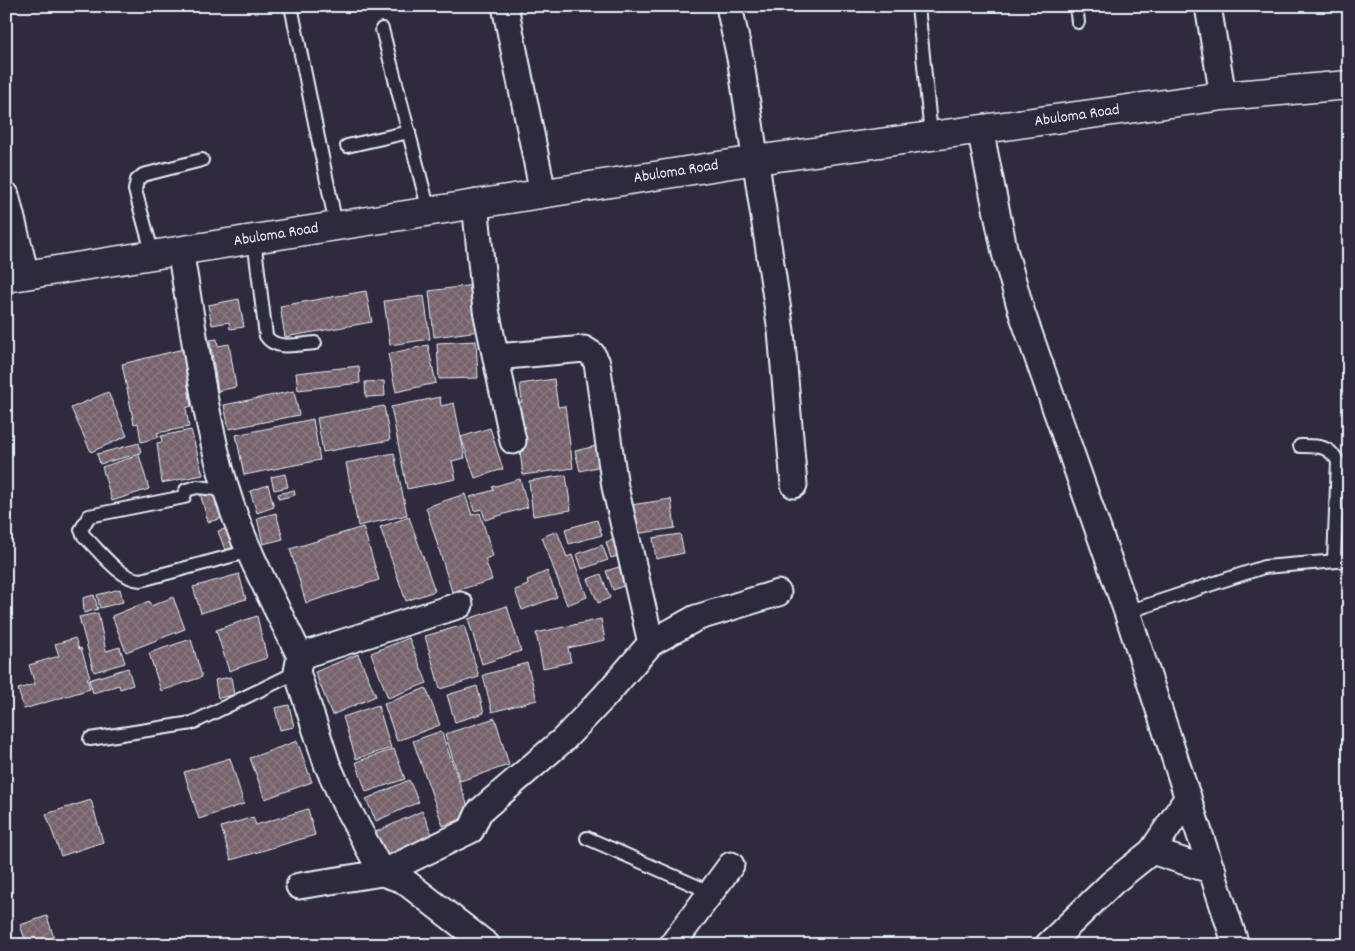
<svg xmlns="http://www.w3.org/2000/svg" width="1355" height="951" font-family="Dekko,sans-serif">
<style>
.building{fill:url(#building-cross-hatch);stroke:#e8f1f8}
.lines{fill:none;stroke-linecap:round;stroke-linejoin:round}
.lane-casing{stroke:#e8f1f8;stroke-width:16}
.street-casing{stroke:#e8f1f8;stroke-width:29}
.secondary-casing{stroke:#e8f1f8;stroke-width:31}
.lane{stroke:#2f2a3d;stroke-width:12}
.street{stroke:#2f2a3d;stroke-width:25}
.secondary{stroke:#2f2a3d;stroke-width:28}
.labels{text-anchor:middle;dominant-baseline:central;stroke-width:4;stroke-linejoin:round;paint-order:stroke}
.street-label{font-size:16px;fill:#e8f1f8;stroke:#2f2a3d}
</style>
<defs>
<pattern id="building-cross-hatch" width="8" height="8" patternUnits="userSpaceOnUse" patternTransform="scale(1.25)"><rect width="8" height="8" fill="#75626b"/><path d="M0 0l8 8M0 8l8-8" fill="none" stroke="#897981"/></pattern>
</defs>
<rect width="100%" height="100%" fill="#2f2a3d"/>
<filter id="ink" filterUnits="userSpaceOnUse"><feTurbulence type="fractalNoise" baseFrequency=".02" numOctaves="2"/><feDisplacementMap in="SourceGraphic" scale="10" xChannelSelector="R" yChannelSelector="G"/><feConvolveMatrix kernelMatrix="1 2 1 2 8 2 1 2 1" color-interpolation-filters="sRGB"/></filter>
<g filter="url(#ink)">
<!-- building -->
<g class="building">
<polygon points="474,285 479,331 434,337 429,291"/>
<polygon points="366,291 372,322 285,337 280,306"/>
<polygon points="424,296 430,339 390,345 384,301"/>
<polygon points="239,299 244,327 230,329 229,322 212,325 208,305"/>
<polygon points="217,339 218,346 229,344 236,387 218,391 210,340"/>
<polygon points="476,341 478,378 439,379 437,343"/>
<polygon points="428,345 436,383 396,392 388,354"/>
<polygon points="183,349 191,406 186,408 189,427 157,433 159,437 141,442 138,423 134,424 122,364"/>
<polygon points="359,366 360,383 298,390 296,373"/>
<polygon points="554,379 558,407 565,406 573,468 523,475 514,403 522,402 520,384"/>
<polygon points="384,381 385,396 366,397 365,382"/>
<polygon points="294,391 299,415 229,429 224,405"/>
<polygon points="108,392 127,436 91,452 71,408"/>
<polygon points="440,397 441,406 454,403 465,458 452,461 456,479 407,489 391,407"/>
<polygon points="384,406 390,440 323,452 317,418"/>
<polygon points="313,419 320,460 244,475 236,435"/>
<polygon points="490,428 503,469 475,478 461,437"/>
<polygon points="191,430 203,475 162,483 157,443 162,442 161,436"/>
<polygon points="139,443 141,453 100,464 97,454"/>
<polygon points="600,445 605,465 580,471 575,451"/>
<polygon points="394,453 407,515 358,526 346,463"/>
<polygon points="139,455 149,489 112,501 102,467"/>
<polygon points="285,474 288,487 274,490 271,477"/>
<polygon points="566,475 571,510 533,516 529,481"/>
<polygon points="520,479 528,507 485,520 482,509 474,511 470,497 494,490 492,487"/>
<polygon points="268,485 274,507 257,513 250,491"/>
<polygon points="215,489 223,518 208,522 200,493"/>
<polygon points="294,490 295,495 279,499 278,494"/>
<polygon points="465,494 472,515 480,513 493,556 485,559 492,580 452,592 426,507"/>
<polygon points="671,499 675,528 635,534 631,505"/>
<polygon points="276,513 283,539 263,544 257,518"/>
<polygon points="409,517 435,591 406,601 380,527"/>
<polygon points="597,520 602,535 569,544 565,529"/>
<polygon points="363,527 379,580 306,603 290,549"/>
<polygon points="229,528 235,547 225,550 218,531"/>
<polygon points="557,531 567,557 572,555 587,597 567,605 542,537"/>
<polygon points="680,534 684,553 656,559 653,538"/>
<polygon points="619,538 624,554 611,558 606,542"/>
<polygon points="602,545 608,560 582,569 577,554"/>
<polygon points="625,565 631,583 613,590 606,571"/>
<polygon points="547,571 557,597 522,610 515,590 528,585 527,580"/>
<polygon points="239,574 246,599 201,613 193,587"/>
<polygon points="601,574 610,598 598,603 588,579"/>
<polygon points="120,589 123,602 100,608 97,595"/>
<polygon points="94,595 98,609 84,613 83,598"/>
<polygon points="173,597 185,629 126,652 112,616 149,601 151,606"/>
<polygon points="507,606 521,651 482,664 468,619"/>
<polygon points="98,613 106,651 120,647 125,663 94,672 79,617"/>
<polygon points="257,616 267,658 229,671 216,630"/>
<polygon points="601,619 605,640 568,648 571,662 543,668 536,633"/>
<polygon points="464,625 479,677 440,689 425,636"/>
<polygon points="75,638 79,649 81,648 90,677 87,678 90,689 24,709 18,689 35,684 29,665 59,656 55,644"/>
<polygon points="409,638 427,683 388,698 371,653"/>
<polygon points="191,639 202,677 161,691 149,653"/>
<polygon points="358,654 376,696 332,715 315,672"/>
<polygon points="527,663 537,700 492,712 483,675"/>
<polygon points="128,668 133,685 120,689 119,685 93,693 89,680"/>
<polygon points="231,677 234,695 218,698 215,680"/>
<polygon points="477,686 484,713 455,722 447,695"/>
<polygon points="426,688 440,725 397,741 384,704"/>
<polygon points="289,705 294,727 280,730 275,708"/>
<polygon points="378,705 391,748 356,759 343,717"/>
<polygon points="495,718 509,765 460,781 445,734"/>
<polygon points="441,731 471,815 443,826 413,741"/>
<polygon points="297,741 312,782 265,799 250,758"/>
<polygon points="394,749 405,779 366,792 356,762"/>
<polygon points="230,758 244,804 199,819 184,772"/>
<polygon points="409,780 419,802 376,821 366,799"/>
<polygon points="91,800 103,842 61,856 46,814"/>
<polygon points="308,809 315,835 231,860 221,827 253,817 256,825"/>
<polygon points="422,811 434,839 383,862 371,834"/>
<polygon points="47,916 56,945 27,945 20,925"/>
</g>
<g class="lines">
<!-- lane casing -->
<g class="lane-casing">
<g id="lane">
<polyline points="291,6 336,225"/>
<polyline points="918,6 931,135"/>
<polyline points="1076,6 1078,22"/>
<polyline points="382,29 429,211"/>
<polyline points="347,146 409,132"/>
<path d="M 254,239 L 266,336 C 275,351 299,344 315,343"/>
<polyline points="153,255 135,190 137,180 143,175 202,160"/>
<path d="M 1300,446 C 1318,446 1328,445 1338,461 L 1334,561"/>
<path d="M 226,490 L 197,487 L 186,490 L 184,497 L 89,516 L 81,530 L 84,536 C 100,551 119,579 141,580 L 250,551"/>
<polyline points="1127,612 1264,567 1349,560"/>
<polyline points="90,739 192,723 297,672"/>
<polyline points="587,838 710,892"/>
</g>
</g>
<!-- street casing -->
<g class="street-casing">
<g id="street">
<polyline points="505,6 543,193"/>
<polyline points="729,6 741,63 781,331 794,485"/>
<polyline points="1208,6 1223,96"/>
<polyline points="980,129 1005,253 1022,313 1127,612 1236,945"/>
<polyline points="6,195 26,275"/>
<polyline points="475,203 486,310 513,441"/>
<path d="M 180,250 C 194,329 203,413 226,489 C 243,547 274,602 300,656 L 297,672 L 327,764 L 345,804 L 382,873 L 403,880 L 487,945"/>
<polyline points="496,357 584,349 592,354 597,363 615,487 651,643"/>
<polyline points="300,656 460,605"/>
<polyline points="1152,851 1213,871"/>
<polyline points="299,886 382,873 471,830 479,812 563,740 604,697 651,643 696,618 778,593"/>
<polyline points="672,945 731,865"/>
<polyline points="1048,945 1112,883 1152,851 1188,797"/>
</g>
</g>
<!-- secondary casing -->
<g class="secondary-casing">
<polyline id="secondary" points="6,278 756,160 1223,96 1349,85"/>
</g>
<!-- lane -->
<use href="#lane" class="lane"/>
<!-- street -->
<use href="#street" class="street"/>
<!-- secondary -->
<use href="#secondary" class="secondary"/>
</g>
</g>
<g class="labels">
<!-- street labels -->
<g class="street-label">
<text transform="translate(1077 116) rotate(-8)">Abuloma Road</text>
<text transform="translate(676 172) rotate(-9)">Abuloma Road</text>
<text transform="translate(276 235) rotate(-9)">Abuloma Road</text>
</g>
</g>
<!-- margin -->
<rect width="1355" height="951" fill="none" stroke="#2f2a3d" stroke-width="25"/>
<rect x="12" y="12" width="1330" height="926" fill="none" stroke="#e8f1f8" stroke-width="2" filter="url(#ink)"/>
</svg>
